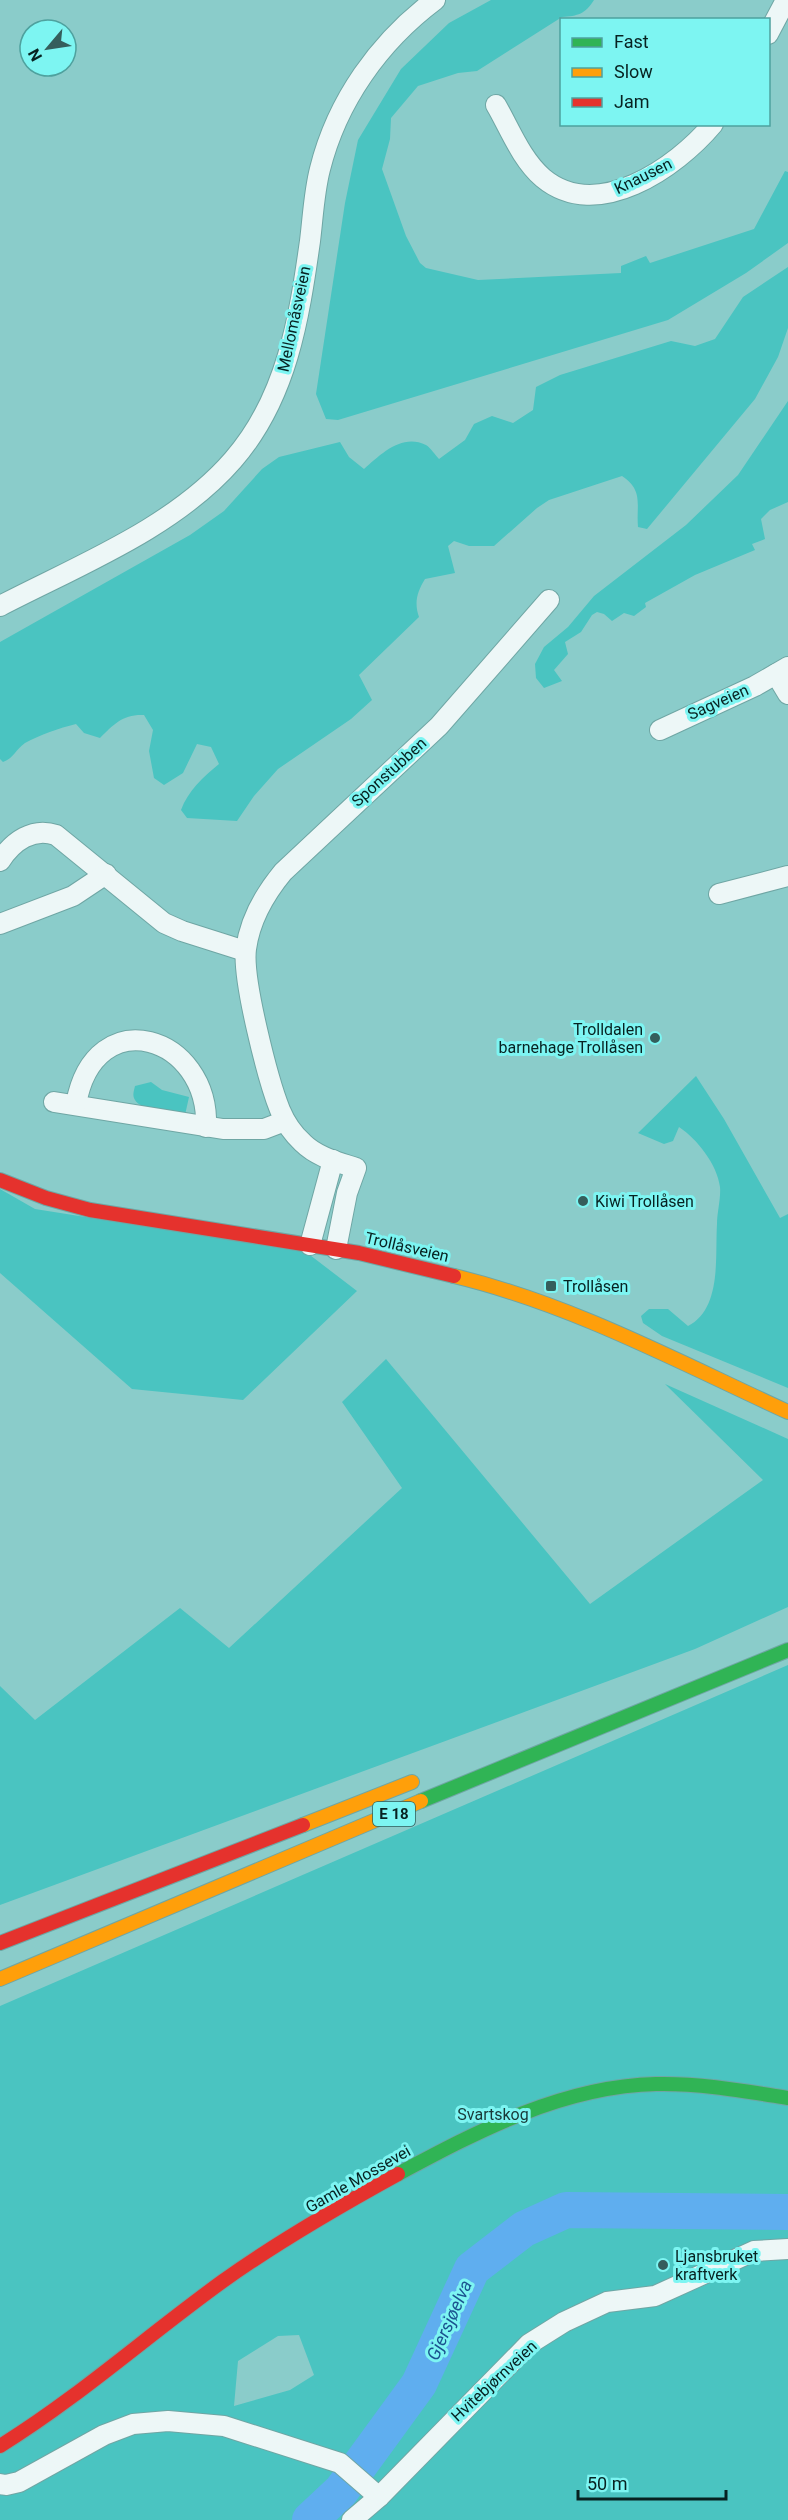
<svg xmlns="http://www.w3.org/2000/svg" width="788" height="2520" font-family="Roboto,sans-serif">
<style>
.green{fill:#4ac4c1;fill-rule:evenodd}
.lines{fill:none;stroke-linecap:round;stroke-linejoin:round}
.river{stroke:#5faeef;stroke-width:36}
.street-casing{stroke:#6fa6a4;stroke-width:22}
.fast-casing{stroke:#6fa6a4;stroke-width:16}
.slow-casing{stroke:#6fa6a4;stroke-width:16}
.jam-casing{stroke:#6fa6a4;stroke-width:16}
.street{stroke:#edf7f7;stroke-width:20}
.fast{stroke:#30b455;stroke-width:14}
.slow{stroke:#ff9f0a;stroke-width:14}
.jam{stroke:#e5322d;stroke-width:14}
.poi-dot{fill:#355e5c;stroke:#7df5f2;stroke-width:2}
.labels{text-anchor:middle;dominant-baseline:central;stroke-width:6;stroke-linejoin:round;paint-order:stroke}
.shield{fill:#7df5f2;stroke:#2a6160;stroke-width:1.5}
.shield-label{font-size:15px;font-weight:bold;fill:#072221}
.street-label{font-size:16px;fill:#072221;stroke:#7df5f2}
.poi-label{font-size:16px;fill:#072221;stroke:#7df5f2;text-anchor:start}
.park-label{font-size:16px;fill:#183837;stroke:#7df5f2}
.water-label{font-size:18px;font-style:italic;fill:#1b538f;stroke:#7df5f2}
</style>
<rect width="100%" height="100%" fill="#8accca"/>
<!-- green -->
<g class="green">
<path d="M 491,0 L 594,0 C 585,14 578,16 562,17 L 477,71 L 458,73 L 418,86 L 391,118 L 390,139 L 382,169 L 406,236 L 420,263 L 426,268 L 478,280 L 621,273 L 621,266 L 646,256 L 650,263 L 754,229 L 785,171 L 788,172 L 788,243 L 746,273 L 668,320 L 338,420 L 326,419 L 316,394 L 345,203 L 358,140 L 401,69 L 449,23 Z"/>
<path d="M 788,267 L 788,328 L 778,357 L 755,399 L 647,529 L 638,527 C 636,504 644,491 622,476 L 549,500 L 537,508 L 494,546 L 469,546 L 454,541 L 448,546 L 455,573 L 425,579 C 417,592 414,603 419,617 L 359,675 L 372,700 L 351,719 L 278,769 L 254,796 L 237,821 L 187,818 L 181,810 C 188,791 203,777 219,764 L 211,747 L 197,744 L 183,773 L 164,785 L 154,778 L 149,751 L 153,730 L 144,715 C 123,714 114,724 100,738 L 84,733 L 76,724 C 59,728 40,735 25,743 C 16,749 14,758 3,762 L 0,759 L 0,642 L 190,535 L 224,511 L 262,469 L 279,457 L 340,442 L 349,457 L 364,469 C 381,454 402,433 426,445 C 431,448 435,455 439,459 L 465,440 L 474,424 L 492,416 L 513,423 L 533,410 L 536,387 L 560,375 L 671,341 L 695,346 L 715,339 L 743,297 Z"/>
<polygon points="788,401 788,502 770,510 761,519 765,539 752,544 755,550 695,575 645,603 646,607 634,616 624,613 612,621 604,614 597,612 592,615 581,632 565,642 568,654 554,670 562,681 544,688 536,678 535,664 544,647 568,627 594,596 686,525 738,475"/>
<path d="M 696,1076 L 724,1119 L 780,1218 L 788,1214 L 788,1388 L 662,1336 L 643,1323 L 641,1316 L 649,1309 L 668,1309 L 688,1326 C 722,1309 715,1256 717,1224 C 717,1213 721,1198 720,1187 C 717,1164 697,1139 679,1127 L 673,1141 L 664,1144 L 638,1133 Z"/>
<path d="M 151,1082 L 162,1090 L 189,1097 L 185,1115 C 174,1113 140,1110 135,1100 C 132,1095 134,1091 135,1086 Z"/>
<polygon points="0,1189 35,1209 306,1252 357,1291 243,1400 132,1389 0,1273"/>
<polygon points="386,1359 590,1604 763,1480 665,1384 788,1439 788,1607 695,1649 0,1905 0,1686 35,1720 180,1608 229,1648 402,1488 342,1402"/>
<path d="M 788,1665 L 788,2520 L 0,2520 L 0,2006 ZM 299,2335 L 314,2375 L 290,2390 L 234,2406 L 238,2361 L 278,2336 Z"/>
</g>
<g class="lines">
<!-- river -->
<polyline class="river" points="310,2520 341,2491 419,2384 472,2269 524,2229 566,2210 788,2212"/>
<!-- street casing -->
<g class="street-casing">
<g id="street">
<polyline points="768,34 786,0"/>
<path d="M 496,105 C 510,129 521,159 543,178 C 597,223 676,168 713,124"/>
<path d="M 0,606 C 79,565 174,528 233,460 C 287,398 299,319 310,241 C 313,217 314,192 320,169 C 337,101 379,42 435,0"/>
<polyline points="776,674 788,694"/>
<polyline points="660,730 755,686 788,667"/>
<path d="M 0,861 C 13,841 33,827 56,835 L 164,923 L 182,931 L 245,951"/>
<polyline points="719,894 788,876"/>
<polyline points="0,924 73,896 106,874"/>
<polyline points="54,1102 223,1129 264,1129 285,1121"/>
<path d="M 76,1104 C 95,999 210,1036 206,1127"/>
<polyline points="310,1245 333,1160"/>
<path d="M 336,1249 L 347,1193 L 356,1168 C 338,1162 317,1157 303,1143 C 293,1134 285,1122 280,1110 C 268,1080 242,979 246,949 C 250,919 264,895 283,872 L 439,726 L 549,600"/>
<polyline points="0,2484 6,2485 19,2482 104,2435 133,2424 168,2421 224,2426 340,2463 379,2497"/>
<polyline points="352,2520 379,2497 529,2344 564,2322 607,2302 655,2296 754,2251 788,2249"/>
</g>
</g>
<!-- fast casing -->
<g class="fast-casing">
<g id="fast">
<polyline points="421,1801 788,1650"/>
<path d="M 398,2174 C 478,2131 563,2086 656,2084 C 700,2083 744,2091 788,2098"/>
</g>
</g>
<!-- slow casing -->
<g class="slow-casing">
<g id="slow">
<path d="M 454,1276 C 571,1304 679,1362 788,1412"/>
<polyline points="303,1825 412,1782"/>
<polyline points="0,1979 421,1801"/>
</g>
</g>
<!-- jam casing -->
<g class="jam-casing">
<g id="jam">
<polyline points="0,1180 46,1198 90,1210 359,1253 454,1276"/>
<polyline points="0,1943 303,1825"/>
<path d="M 0,2446 C 79,2397 148,2335 223,2281 C 279,2241 338,2207 398,2174"/>
</g>
</g>
<!-- street -->
<use href="#street" class="street"/>
<!-- fast -->
<use href="#fast" class="fast"/>
<!-- slow -->
<use href="#slow" class="slow"/>
<!-- jam -->
<use href="#jam" class="jam"/>
</g>
<!-- markers -->
<g class="poi-dot">
<circle cx="655" cy="1038" r="6"/>
<circle cx="583" cy="1201" r="6"/>
<rect x="545" y="1280" width="12" height="12" rx="3"/>
<circle cx="663" cy="2265" r="6"/>
</g>
<g class="labels">
<!-- shield labels -->
<rect class="shield" x="373" y="1802" width="42" height="24" rx="4.5"/>
<g class="shield-label">
<text x="394" y="1814">E 18</text>
</g>
<!-- street labels -->
<g class="street-label">
<text transform="translate(643 176) rotate(-26)">Knausen</text>
<text transform="translate(294 319) rotate(-78)">Mellomåsveien</text>
<text transform="translate(718 702) rotate(-24)">Sagveien</text>
<text transform="translate(389 772) rotate(-42)">Sponstubben</text>
<text transform="translate(407 1247) rotate(13)">Trollåsveien</text>
<text transform="translate(358 2179) rotate(-30)">Gamle Mossevei</text>
<text transform="translate(494 2381) rotate(-43)">Hvitebjørnveien</text>
</g>
<!-- poi labels -->
<g class="poi-label">
<text x="643" y="1029" text-anchor="end">Trolldalen<tspan x="643" dy="18">barnehage Trollåsen</tspan></text>
<text x="595" y="1201">Kiwi Trollåsen</text>
<text x="563" y="1286">Trollåsen</text>
<text x="675" y="2256">Ljansbruket<tspan x="675" dy="18">kraftverk</tspan></text>
</g>
<!-- park labels -->
<g class="park-label">
<text x="493" y="2114">Svartskog</text>
</g>
<!-- water labels -->
<g class="water-label">
<text transform="translate(449 2320) rotate(-66)">Gjersjøelva</text>
</g>
</g>
<!-- legend -->
<rect x="560" y="18" width="210" height="108" fill="#7df5f2" stroke="#4ea19e" stroke-width="1.5"/>
<rect x="572" y="38" width="30" height="9" fill="#30b455" stroke="#4ea19e" stroke-width="1.5"/>
<text x="614" y="48" font-size="18" fill="#072221">Fast</text>
<rect x="572" y="68" width="30" height="9" fill="#ff9f0a" stroke="#4ea19e" stroke-width="1.5"/>
<text x="614" y="78" font-size="18" fill="#072221">Slow</text>
<rect x="572" y="98" width="30" height="9" fill="#e5322d" stroke="#4ea19e" stroke-width="1.5"/>
<text x="614" y="108" font-size="18" fill="#072221">Jam</text>
<!-- north arrow -->
<g transform="translate(48 48) rotate(241)"><circle r="28" fill="#7df5f2" stroke="#4ea19e" stroke-width="1.5"/>
<path d="M0-4.5L10 22L0 15L-10 22Z" fill="#355e5c"/>
<text y="-9" font-size="16" font-weight="bold" text-anchor="middle" fill="#072221">N</text>
</g>
<!-- scale -->
<path d="M578 2490v9h148v-9" fill="none" stroke="#072221" stroke-width="3"/>
<text x="587" y="2490" font-size="18" fill="#072221" stroke="#7df5f2" stroke-width="4.5" paint-order="stroke">50 m</text>
</svg>
